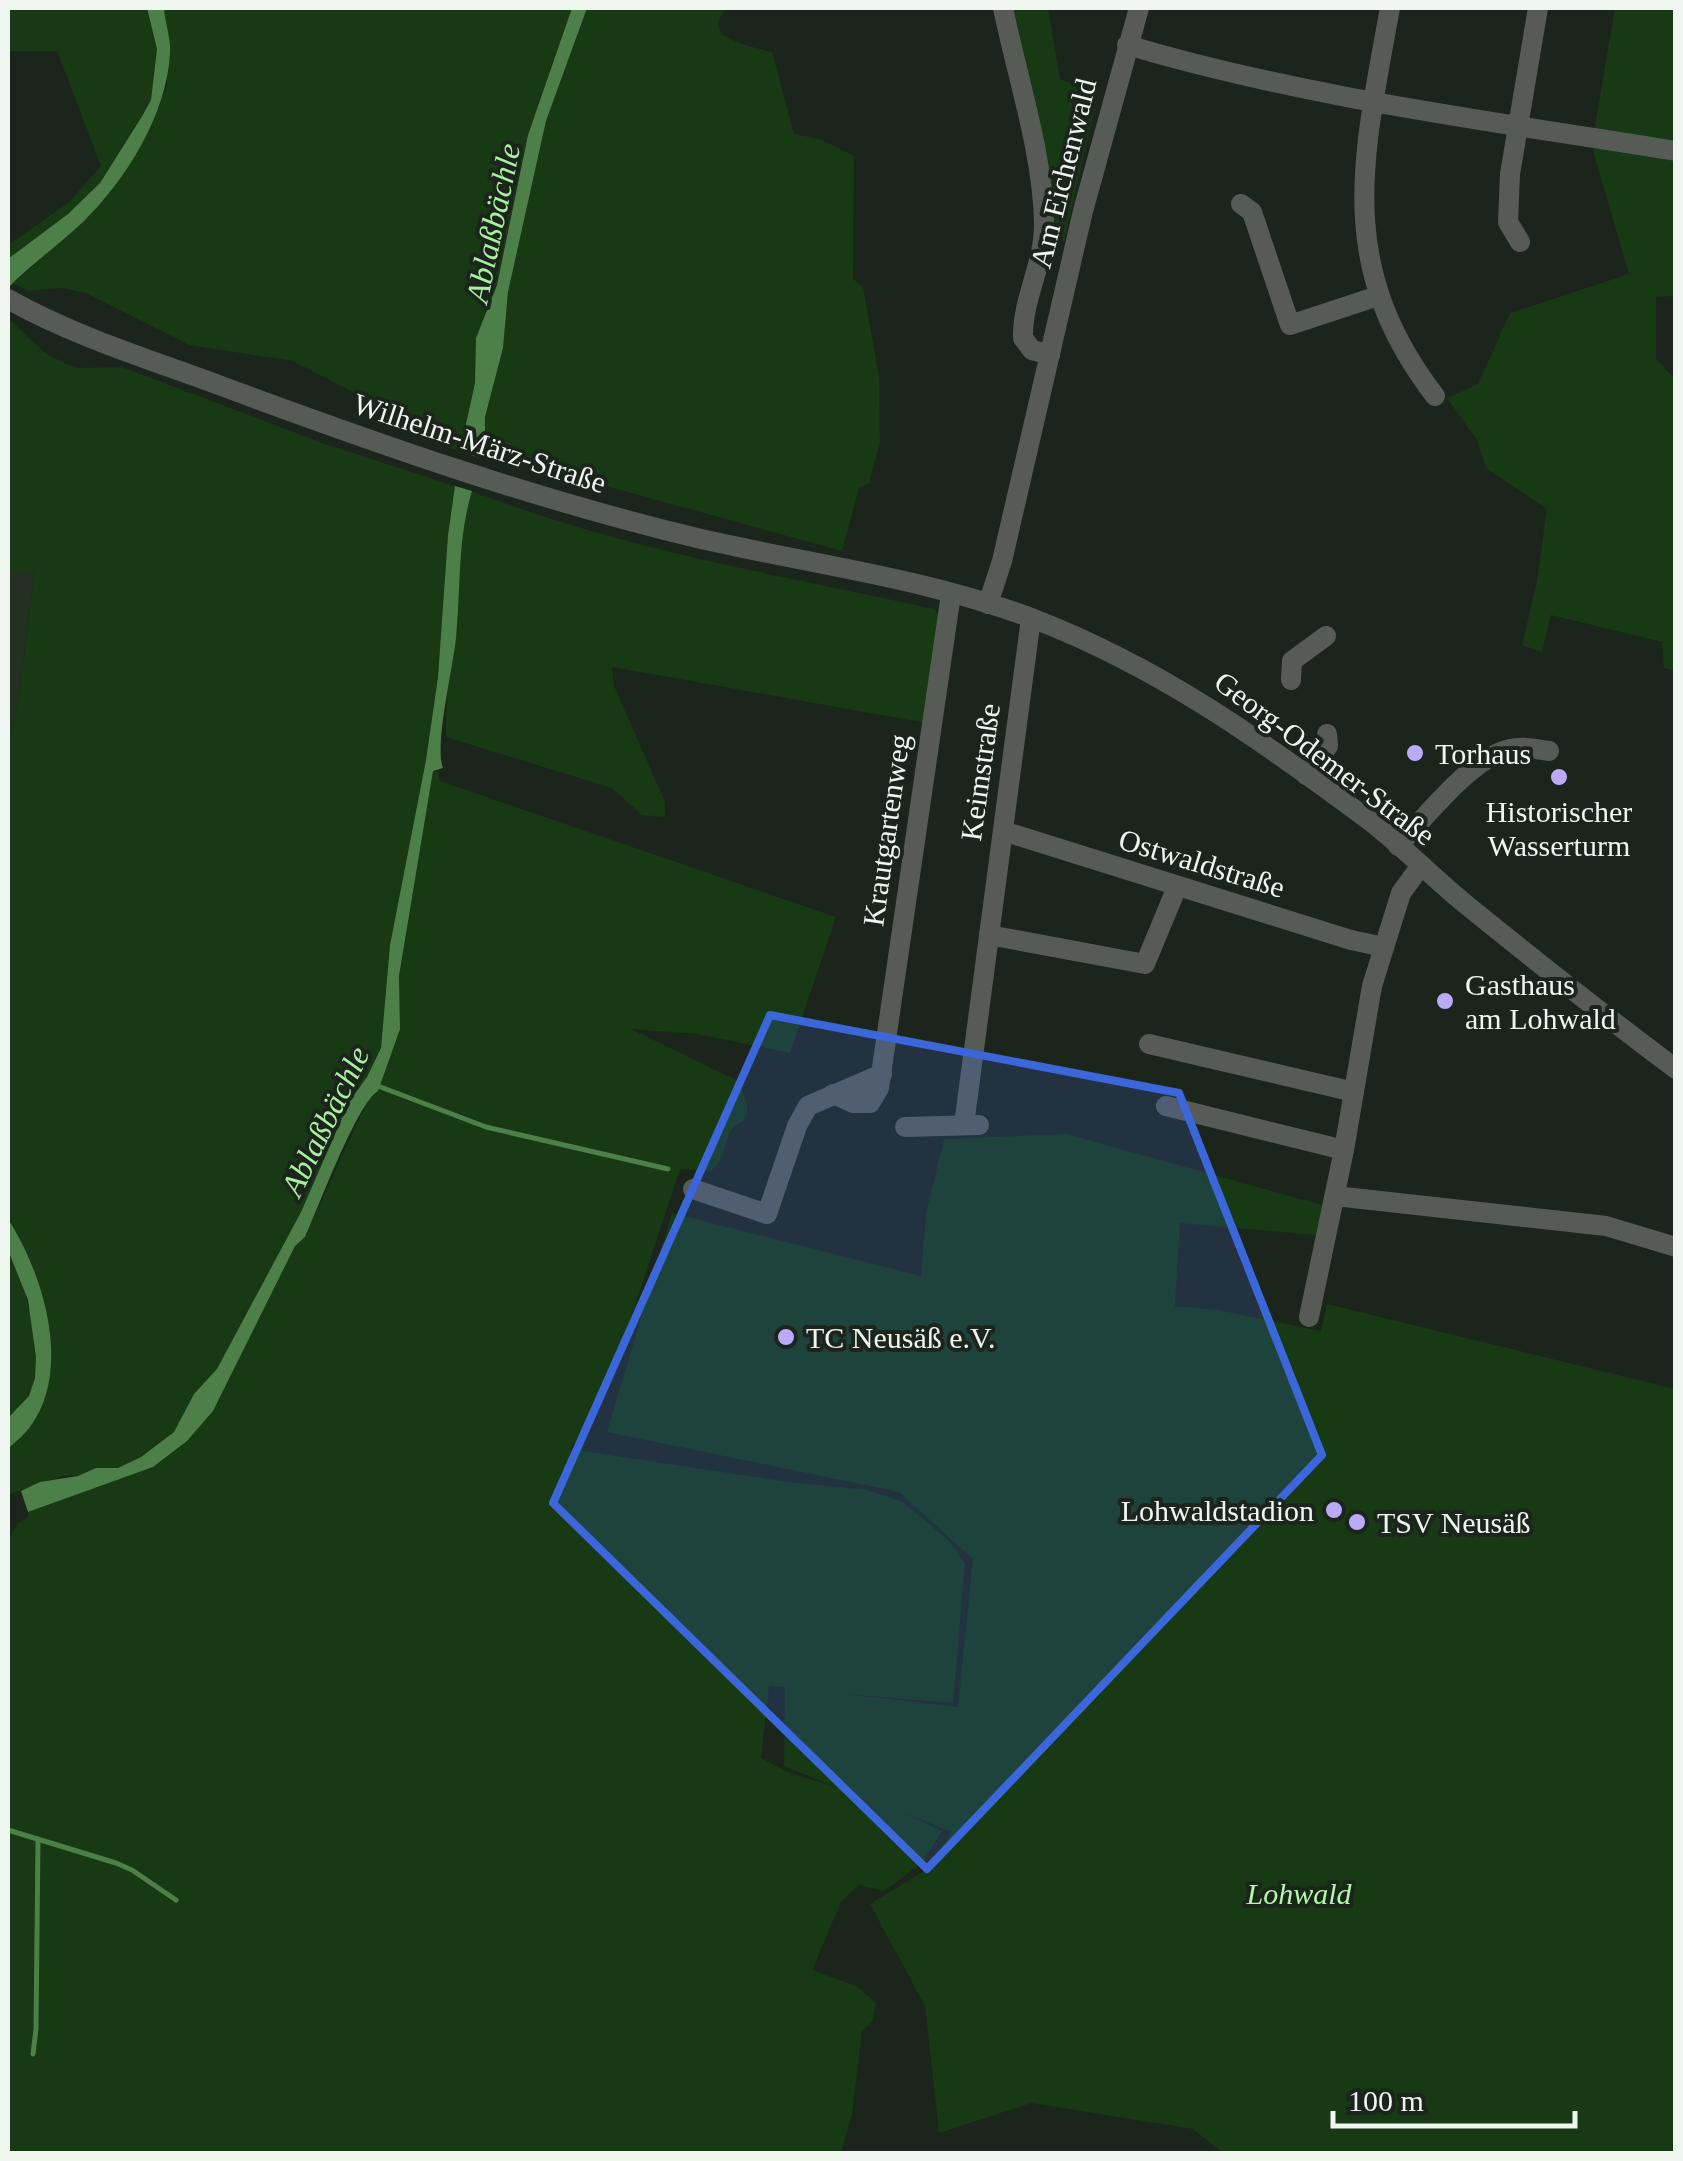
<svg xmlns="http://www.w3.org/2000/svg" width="1683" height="2161" font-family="Georgia,serif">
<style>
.built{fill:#233021}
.green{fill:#173914;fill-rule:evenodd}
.water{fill:#4d7f48}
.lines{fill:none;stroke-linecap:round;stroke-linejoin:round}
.stream{stroke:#4d7f48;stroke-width:5}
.minor{stroke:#575b56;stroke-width:20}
.marked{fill:#3c67db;fill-opacity:0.2;stroke:#3c67db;stroke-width:8;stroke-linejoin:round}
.poi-dot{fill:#b9abf7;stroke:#1c251b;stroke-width:4}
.labels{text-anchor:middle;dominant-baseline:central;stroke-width:8;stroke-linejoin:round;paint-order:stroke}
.street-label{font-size:30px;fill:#eff5ef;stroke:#1c251b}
.poi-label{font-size:30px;fill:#eff5ef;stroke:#1c251b;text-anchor:start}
.park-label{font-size:30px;font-style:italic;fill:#b1faa9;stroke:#1c251b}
.water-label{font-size:32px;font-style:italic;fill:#a9f1a1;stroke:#1c251b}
</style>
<rect width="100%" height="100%" fill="#1c251b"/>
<!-- built -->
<polygon class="built" points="34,571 20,692 8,745 8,572"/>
<!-- green -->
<g class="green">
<polygon points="8,8 147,8 157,49 151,100 141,118 100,183 68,214 8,259 8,245 68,203 101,166 57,51 8,51"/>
<polygon points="164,8 572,8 528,135 497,285 476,338 475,383 460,451 439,445 395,414 293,361 189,345 86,293 62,288 28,291 13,283 82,223 111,192 138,148 167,85"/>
<polygon points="587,8 734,8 724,11 718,22 721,34 741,44 772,52 794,134 820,139 854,156 853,279 863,287 879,377 880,442 869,483 859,488 842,551 533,466 479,458 485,443 485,418 503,348 508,292 546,121"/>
<polygon points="1011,8 1048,8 1060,79 1098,93 1064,242 1052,221"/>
<polygon points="1615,8 1675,8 1675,296 1656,297 1656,359 1675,379 1675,671 1664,668 1662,642 1551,615 1542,652 1522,645 1537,581 1547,509 1486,468 1477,440 1447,398 1478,384 1510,313 1629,274 1594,154 1593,138"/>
<path d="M 8,318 L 44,352 L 66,364 L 79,368 L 122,367 L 325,444 L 455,486 L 448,535 L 438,677 L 426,760 L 390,945 L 381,1047 L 367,1077 L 349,1102 L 301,1212 L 217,1370 L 194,1394 L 174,1432 L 141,1457 L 118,1468 L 96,1468 L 78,1476 L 66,1475 L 8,1495 L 8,1449 C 14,1442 24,1435 30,1427 C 70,1367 44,1274 8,1219 L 8,745 L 20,692 L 34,572 L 8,572 Z"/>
<path d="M 472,491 C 619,549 780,575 934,609 L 941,618 L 926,723 L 612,667 L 614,686 L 665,802 L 665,817 L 642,815 L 612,788 L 446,737 L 447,692 L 458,620 L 457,587 L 464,518 Z"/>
<path d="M 433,771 L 438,771 L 440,781 L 836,917 L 790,1053 L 697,1034 L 631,1029 L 736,1080 C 742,1091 752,1107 745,1118 C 743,1123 736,1124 733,1128 C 722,1143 729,1154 711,1171 L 680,1169 L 604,1400 L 570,1449 L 788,1482 L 868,1490 L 903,1502 L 949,1541 L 965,1563 L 953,1703 L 845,1694 L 958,1707 L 973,1559 L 899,1492 L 607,1432 L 672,1213 L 921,1276 L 926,1213 L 944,1139 L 1067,1134 L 1326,1206 L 1325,1236 L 1180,1223 L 1175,1306 L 1218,1310 L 1321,1331 L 1327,1304 L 1675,1389 L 1675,2153 L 1223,2153 L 1193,2129 L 1031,2103 L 939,2133 L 925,2006 L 870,1904 L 928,1869 L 952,1832 L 904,1813 L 942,1831 L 922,1863 L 884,1891 L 859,1885 L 841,1902 L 812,1970 L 856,1986 L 876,2003 L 872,2022 L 862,2031 L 852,2114 L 841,2153 L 8,2154 L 8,1540 L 18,1523 L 29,1516 L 28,1512 L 153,1467 L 187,1441 L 213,1411 L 295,1246 L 305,1237 L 400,1029 L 399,976 ZM 769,1686 L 785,1687 L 784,1766 L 838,1788 L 790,1773 L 761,1758 Z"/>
<path d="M 8,1250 C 25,1285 50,1358 29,1395 C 24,1404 14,1411 8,1418 Z"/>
</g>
<!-- water -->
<g class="water">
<path d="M 147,8 L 164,8 C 165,23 171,38 170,53 C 167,114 126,180 83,222 C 59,245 31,264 8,288 L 8,259 L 68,214 L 100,183 L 141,118 L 151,100 L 157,49 Z"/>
<polygon points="572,8 587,8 546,121 508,292 503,348 485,417 485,443 479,458 460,451 475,383 476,338 497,285 528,135"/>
<path d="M 455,486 L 472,491 C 457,540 461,588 456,638 C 453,668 434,745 443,768 L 433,771 L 399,976 L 400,1029 L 378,1091 C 357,1103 318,1209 305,1237 L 295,1246 L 213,1411 L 187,1441 L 153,1467 L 28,1512 L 21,1491 L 40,1482 L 78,1476 L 96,1468 L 118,1468 L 141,1457 L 174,1432 L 194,1394 L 217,1369 L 301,1212 L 349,1102 L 367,1077 L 381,1048 L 390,945 L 426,760 L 438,677 L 448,535 Z"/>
<path d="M 8,1219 C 43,1273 73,1369 30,1427 C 24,1435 15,1442 8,1449 L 8,1418 L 29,1396 L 35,1378 L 36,1357 L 28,1300 L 8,1250 Z"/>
</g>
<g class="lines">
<!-- stream -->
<g class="stream">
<polyline points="378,1086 486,1127 668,1169"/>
<polyline points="8,1830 116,1863 132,1870 176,1900"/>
<polyline points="33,2054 36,2029 38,1839"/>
</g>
<!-- minor -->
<g class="minor">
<path d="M 1003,8 C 1017,76 1043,154 1044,223 C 1045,262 1022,299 1023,338 L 1032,350 L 1050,355"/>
<path d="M 1390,8 C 1363,158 1334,264 1435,396"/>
<path d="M 1127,45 C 1306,98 1492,121 1676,151"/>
<polyline points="1241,204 1252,212 1290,325 1378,296"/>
<polyline points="1520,242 1508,222 1510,174 1538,8"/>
<path d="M 8,299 C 75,337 152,360 224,387 C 381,445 534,499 697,538 C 809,564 927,578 1034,619 C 1159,667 1264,742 1370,821 C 1405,848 1435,880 1469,907 C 1537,962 1606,1017 1676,1069"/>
<polyline points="988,604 1002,561 1083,211 1139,8"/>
<polyline points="1291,680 1292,661 1326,636"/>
<polyline points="1306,775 1328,746 1327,734"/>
<polyline points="1003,831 1351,940 1384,947"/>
<path d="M 1398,846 C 1424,819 1473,756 1510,749 C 1523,746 1536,749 1549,751"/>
<polyline points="989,935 1145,964 1177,887"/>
<polyline points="1149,1044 1354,1092"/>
<polyline points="833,1094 853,1103 870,1103 879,1088 951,594"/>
<polyline points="1166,1106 1344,1150"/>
<polyline points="964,1125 1031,618"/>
<polyline points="905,1127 979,1125"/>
<polyline points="693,1189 767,1214 797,1126 808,1106 882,1074"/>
<polyline points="1335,1196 1606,1226 1676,1247"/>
<polyline points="1309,1317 1344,1150 1372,986 1401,893 1420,867"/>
</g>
</g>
<!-- marked area -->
<path class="marked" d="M 770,1015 L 1179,1093 L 1322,1455 L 927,1869 L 553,1503 Z"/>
<!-- markers -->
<g class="poi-dot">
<circle cx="1415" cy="753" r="10"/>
<circle cx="1559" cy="777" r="10"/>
<circle cx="1445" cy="1001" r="10"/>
<circle cx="786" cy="1337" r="10"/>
<circle cx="1334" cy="1510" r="10"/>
<circle cx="1357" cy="1522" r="10"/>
</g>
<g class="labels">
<!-- street labels -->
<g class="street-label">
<text transform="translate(1063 173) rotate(-76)">Am Eichenwald</text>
<text transform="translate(480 443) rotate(18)">Wilhelm-März-Straße</text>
<text transform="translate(1325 758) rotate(37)">Georg-Odemer-Straße</text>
<text transform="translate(980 772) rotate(-82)">Keimstraße</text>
<text transform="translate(886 830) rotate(-82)">Krautgartenweg</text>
<text transform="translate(1202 863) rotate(17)">Ostwaldstraße</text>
</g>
<!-- poi labels -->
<g class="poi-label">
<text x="1435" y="753">Torhaus</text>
<text x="1559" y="811" text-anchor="middle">Historischer<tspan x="1559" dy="34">Wasserturm</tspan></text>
<text x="1465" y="984">Gasthaus<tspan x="1465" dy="34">am Lohwald</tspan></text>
<text x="806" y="1337">TC Neusäß e.V.</text>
<text x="1314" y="1510" text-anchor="end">Lohwaldstadion</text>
<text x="1377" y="1522">TSV Neusäß</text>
</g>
<!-- park labels -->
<g class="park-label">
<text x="1299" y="1893">Lohwald</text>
</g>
<!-- water labels -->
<g class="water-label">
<text transform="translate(493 223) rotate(-78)">Ablaßbächle</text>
<text transform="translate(325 1121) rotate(-64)">Ablaßbächle</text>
</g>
</g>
<!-- border -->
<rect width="1683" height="2161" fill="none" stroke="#eff5ef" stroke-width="20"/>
<!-- scale -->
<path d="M1333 2111v15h242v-15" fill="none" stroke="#eff5ef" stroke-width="5"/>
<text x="1348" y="2111" font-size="30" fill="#eff5ef" stroke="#1c251b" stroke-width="8" paint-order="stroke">100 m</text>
</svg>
